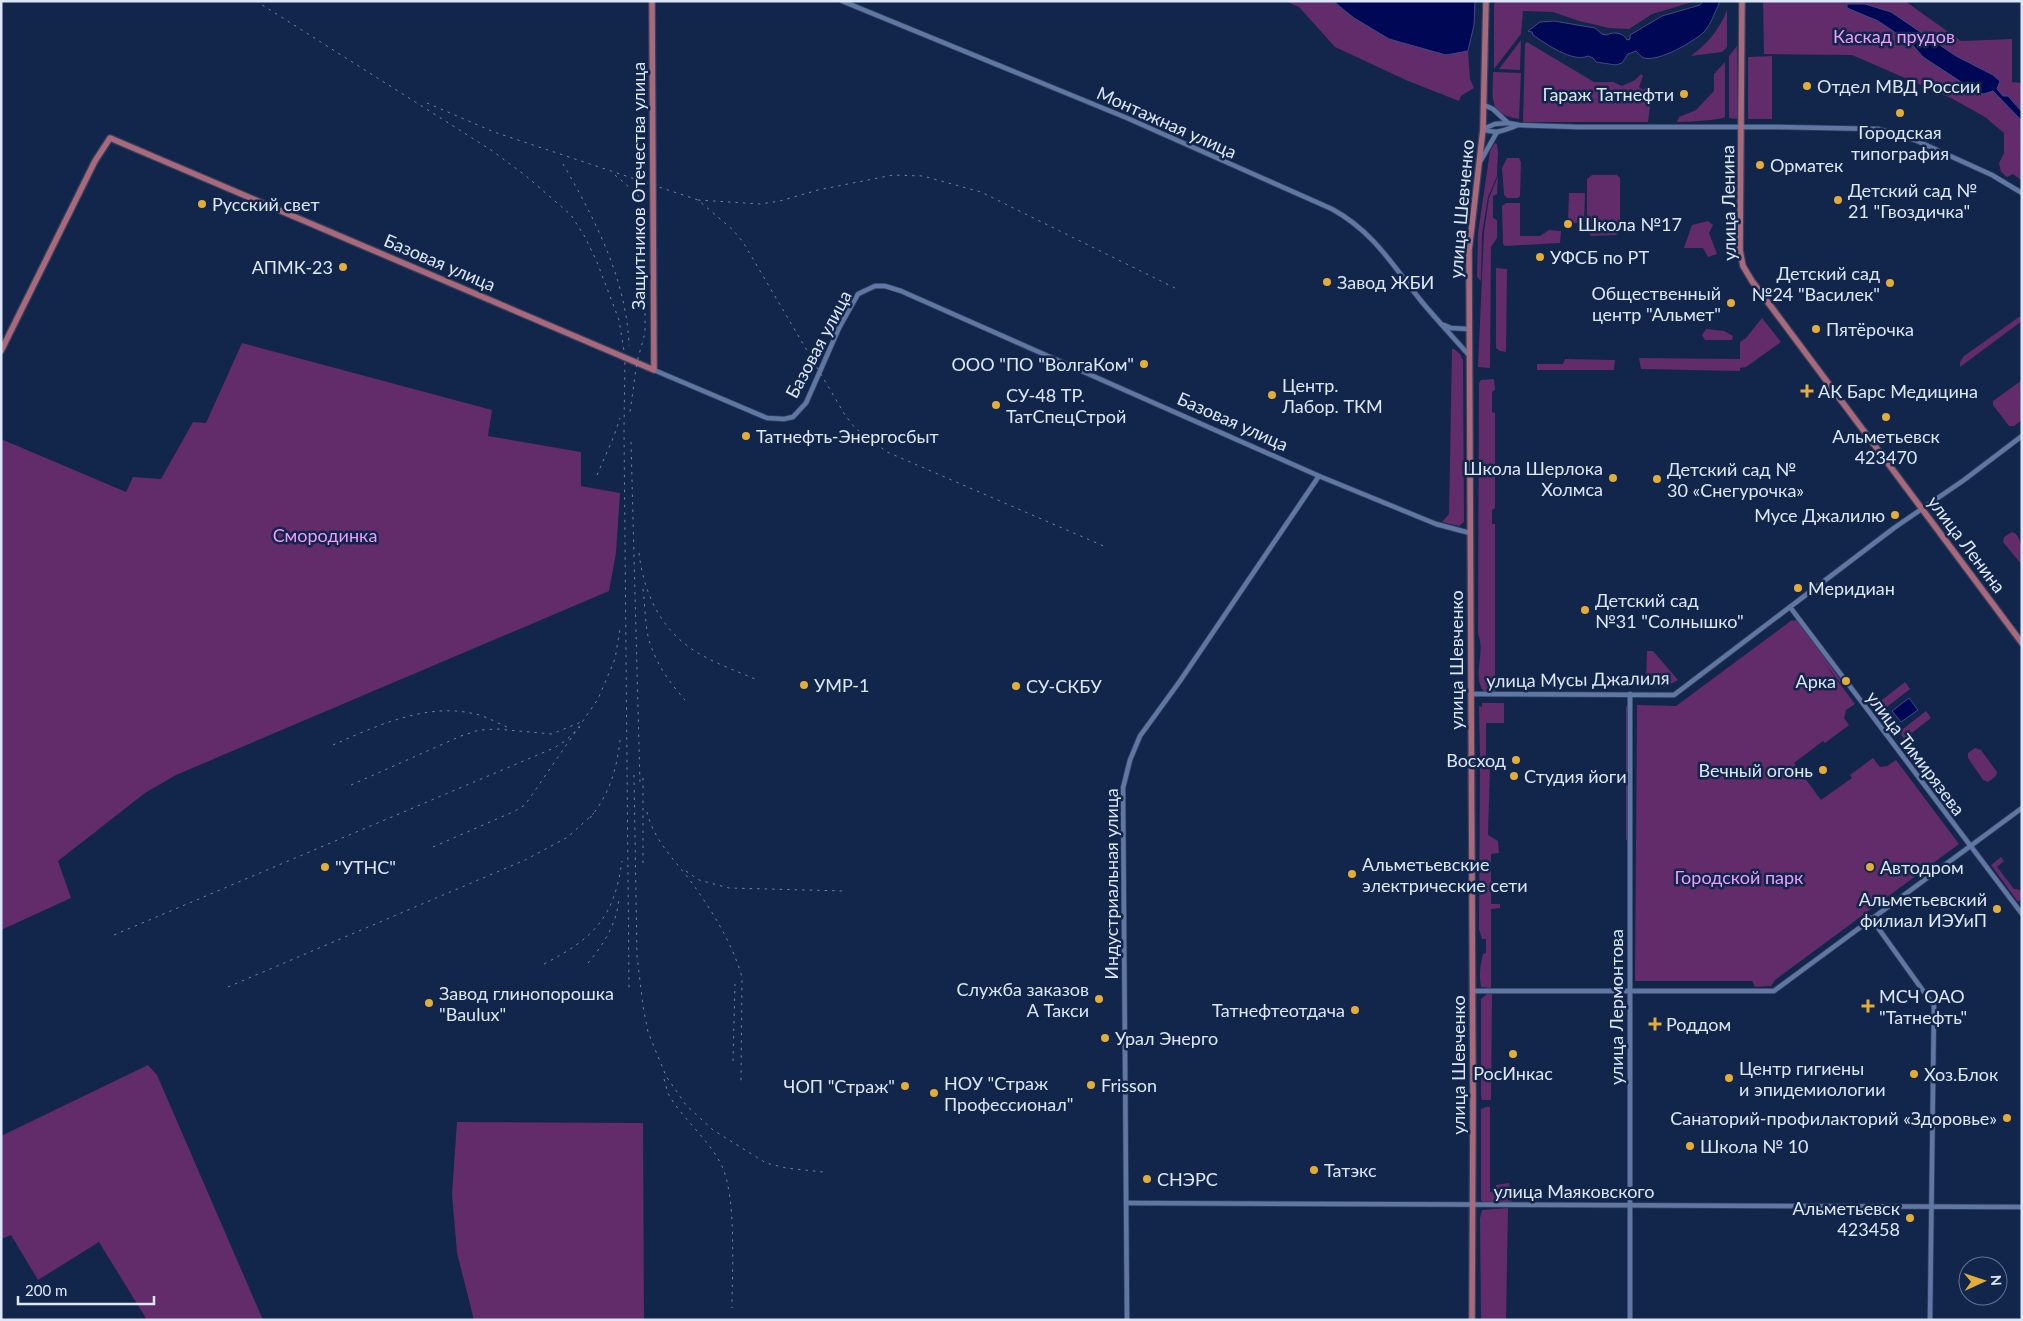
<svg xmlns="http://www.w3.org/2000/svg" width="2023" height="1321" font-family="Lato,sans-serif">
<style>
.green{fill:#622b6a}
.water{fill:#000754;stroke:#424a86}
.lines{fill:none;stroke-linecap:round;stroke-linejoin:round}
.minor-casing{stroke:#364160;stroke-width:6}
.major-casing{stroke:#364160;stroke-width:8}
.minor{stroke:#5f77a3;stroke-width:4.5}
.major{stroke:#a9697b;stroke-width:5.5}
.rail{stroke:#72819e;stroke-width:1;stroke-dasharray:2.5 5;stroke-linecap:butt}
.poi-dot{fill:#e4ad35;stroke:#12254b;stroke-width:2}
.labels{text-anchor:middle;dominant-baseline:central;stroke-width:5;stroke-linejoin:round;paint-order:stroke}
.park-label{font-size:18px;fill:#f09cfc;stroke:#12254b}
.poi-label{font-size:18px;fill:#dce7fa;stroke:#12254b;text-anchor:start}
.street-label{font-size:18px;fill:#dce7fa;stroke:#12254b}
</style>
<rect width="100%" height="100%" fill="#12254b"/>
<!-- green -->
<g class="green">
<polygon points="1285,1 1333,1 1354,18 1389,39 1445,55 1468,51 1470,79 1474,88 1461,96 1459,101 1408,81 1335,47 1299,7"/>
<polygon points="1496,1 1696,1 1652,14 1629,29 1609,28 1579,21 1553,12 1523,11 1521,34 1494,69 1494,4"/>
<polygon points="1763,1 1905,1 1961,41 2012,39 2012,82 2022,83 2022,181 2013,174 2007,177 2001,172 1999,163 2004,153 2004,133 1985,117 1951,98 1852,55 1764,54"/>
<path d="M 1727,10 L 1727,47 L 1722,52 L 1691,56 C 1707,44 1720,29 1727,10 Z"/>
<polygon points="1521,40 1520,70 1499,69"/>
<polygon points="1527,42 1594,82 1613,82 1622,86 1635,80 1641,74 1643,76 1639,87 1643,90 1648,85 1652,90 1648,122 1523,122 1525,44"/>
<polygon points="1737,46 1738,119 1729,118 1729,56"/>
<polygon points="1772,56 1772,119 1748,119 1748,57"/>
<path d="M 1725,62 L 1725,117 C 1722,120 1685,122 1677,122 L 1679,117 L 1696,110 L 1714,91 L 1714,74 Z"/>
<path d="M 1493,72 L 1521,73 L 1519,119 C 1487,114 1493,98 1493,72 Z"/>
<polygon points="1495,143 1497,144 1498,153 1497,176 1488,197 1482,234 1481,281 1477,277 1478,233 1490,151"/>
<polygon points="1507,158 1519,158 1521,162 1520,196 1518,198 1507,198 1504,195 1502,168"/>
<polygon points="1592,175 1617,175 1620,178 1620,231 1616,235 1591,236 1587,231 1587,179"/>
<polygon points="1498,176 1497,194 1493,196 1493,218 1497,220 1497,238 1491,247 1490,368 1478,367 1484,232 1489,198"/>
<polygon points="1569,193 1585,193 1584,223 1568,223"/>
<polygon points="1506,203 1520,203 1520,236 1540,236 1549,230 1561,231 1560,243 1505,246 1503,244 1502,206"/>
<polygon points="1708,221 1713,225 1709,233 1717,254 1708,257 1703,248 1684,248 1692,225"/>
<polygon points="1496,268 1507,269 1506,352 1500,351 1496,348"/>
<polygon points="2019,317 2022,317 2022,321 1960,367 1960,362 1964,356"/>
<polygon points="1762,318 1781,342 1746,367 1740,368 1740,371 1641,369 1639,358 1740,359 1740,342 1746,338"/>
<polygon points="1706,329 1724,331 1733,336 1732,340 1705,340 1702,335"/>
<polygon points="242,343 492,410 488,436 581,452 581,486 620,493 616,553 609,591 176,775 145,793 58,861 71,898 1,930 1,439 126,492 133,477 161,479 193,422 206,423"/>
<polygon points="1452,349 1454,349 1460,354 1463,360 1464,522 1459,526 1442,522 1449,514"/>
<polygon points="1565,359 1615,360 1614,370 1537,370 1537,364 1563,364"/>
<path d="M 1493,379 L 1494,380 L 1495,390 L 1492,392 L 1492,412 L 1495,413 L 1495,508 L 1492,510 L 1492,524 L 1495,524 L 1495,691 L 1483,691 C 1472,674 1486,652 1478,634 L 1479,383 L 1481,380 Z"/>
<polygon points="2022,380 2022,420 2014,426 2009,426 1993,405 1993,401"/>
<path d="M 2012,532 C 2023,536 2022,554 2022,565 L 2003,542 L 2004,537 Z"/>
<polygon points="1797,619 1843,683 1842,685 1822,660 1855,704 1846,710 1844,718 1849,725 1825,743 1823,741 1794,763 1821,800 1852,778 1850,775 1873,758 1880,767 1887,766 1896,760 1959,844 1775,980 1771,986 1755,987 1752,981 1635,981 1637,705 1676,706 1792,620 1794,621"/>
<polygon points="1647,651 1653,651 1678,680 1665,687 1646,686"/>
<polygon points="1905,682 1910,689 1883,710 1878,703"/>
<polygon points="1482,703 1504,703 1504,723 1486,723 1486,758 1480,758 1479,706 1482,707"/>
<polygon points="1626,706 1628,706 1627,840 1626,840"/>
<polygon points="1926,711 1931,718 1904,739 1899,732"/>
<polygon points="1975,748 1981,750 1997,772 1996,776 1988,782 1983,780 1968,758 1968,753"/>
<path d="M 1490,767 L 1488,835 L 1498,841 L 1499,853 L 1491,854 L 1491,904 L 1500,904 L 1500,908 L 1491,909 L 1491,988 L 1481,987 C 1479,976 1480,965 1483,954 L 1486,953 L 1486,939 L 1482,939 L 1479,929 L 1480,768 Z"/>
<polygon points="2001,857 2004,861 1997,867 2014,889 2022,890 2020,900 2018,902 1991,865"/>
<polygon points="1487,994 1492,994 1491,1100 1482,1100 1481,1095 1481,999"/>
<polygon points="148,1065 157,1075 263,1320 147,1320 99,1242 38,1280 11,1235 1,1239 1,1136"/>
<polygon points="1486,1107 1490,1107 1490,1192 1495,1192 1496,1185 1509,1183 1512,1202 1483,1202 1481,1200 1481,1109"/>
<polygon points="1693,1113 1720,1114 1719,1126 1693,1125"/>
<polygon points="457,1122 643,1123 644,1320 474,1320 457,1253 452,1194"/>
<polygon points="1508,1208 1506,1320 1481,1320 1480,1218 1482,1210"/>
</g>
<!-- water -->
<g class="water">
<polygon points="1333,1 1475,1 1474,25 1468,51 1446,55 1389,39 1354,18"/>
<path d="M 1703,1 L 1719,1 L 1719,4 C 1714,14 1711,24 1704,32 C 1693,42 1659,62 1644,58 C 1640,57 1639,53 1636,51 L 1628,54 L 1622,63 L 1616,65 L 1596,62 L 1593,58 L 1588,56 C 1573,63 1546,44 1533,35 L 1532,32 L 1528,31 L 1540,22 L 1554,21 L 1595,28 L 1602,34 L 1607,35 C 1613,31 1624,33 1627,40 L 1630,39 L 1630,35 L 1662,16 L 1700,5 Z"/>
<polygon points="1847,4 1865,4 1891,12 1956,56 1993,75 2000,81 1997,89 2003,96 2008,96 2022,112 2022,121 1993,91 1984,94 1978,93 1923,57 1911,43 1878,21 1847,8"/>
<polygon points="1909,698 1918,710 1901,722 1892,711"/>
</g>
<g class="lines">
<!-- minor casing -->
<g class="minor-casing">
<g id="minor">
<path d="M 842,1 L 1127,118 L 1332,209 C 1374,232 1393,266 1422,302 C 1437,320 1453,337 1468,354"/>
<polyline points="1484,105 1493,109 1508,123 1519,125 1578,127 1775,127 1878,129 1915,140 1992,175 2022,193"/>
<path d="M 1483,129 C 1496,135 1505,130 1518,125"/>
<polyline points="1483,129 1495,124 1508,123"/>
<polyline points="1480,162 1497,132"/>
<polyline points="1444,325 1451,328 1468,329"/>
<polyline points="654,370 767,418 784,419 793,417 806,403 839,328 858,294 875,286 885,286 901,291 1319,476 1436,524 1470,533"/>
<polyline points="1790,607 2022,914"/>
<polyline points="1471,694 1674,695 1894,528 1964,480 2022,436"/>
<polyline points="1871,918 1934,1006 1930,1320"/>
<polyline points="1473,991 1774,991 2022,808"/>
<polyline points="1126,1203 2022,1207"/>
<polyline points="1127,1320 1123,788 1130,760 1140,736 1180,681 1319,476"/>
<polyline points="1630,1320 1630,694"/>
</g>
</g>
<!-- major casing -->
<g class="major-casing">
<g id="major">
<polyline points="1742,1 1740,250 1743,266 1752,281 2022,643"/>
<polyline points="1,351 95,161 110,138 654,370 652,1"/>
<polyline points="1472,1320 1473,1102 1469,251 1483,129 1486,1"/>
</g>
</g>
<!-- minor -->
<use href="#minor" class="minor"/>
<!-- major -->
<use href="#major" class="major"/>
<!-- rail -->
<g class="rail">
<polyline points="256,1 491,150 526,176 571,215 585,237 597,262 619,320 625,357 624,429 629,988"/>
<polyline points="427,103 494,132 698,200 733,230 743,242 845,415 855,428 887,452 1106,547"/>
<path d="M 563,164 C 595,219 627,281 629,346"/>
<polyline points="615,175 638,195 645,212 645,333 637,362 630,412"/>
<polyline points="698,200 760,204 780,201 818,190 893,175 923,176 981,192 1175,288"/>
<polyline points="631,442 640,784"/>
<polyline points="597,475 614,436 620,418"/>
<path d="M 639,553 C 643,588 657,622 685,644 C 705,660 732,669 755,679"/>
<path d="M 643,589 C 645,605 645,621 648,636 C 654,661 669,682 685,700"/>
<path d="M 333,745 C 376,726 427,702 475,714 C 486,716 497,723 507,727"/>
<polyline points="634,775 637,956 643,1006 648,1032 666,1076 686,1105 713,1130 766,1163 786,1168 823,1172"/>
<polyline points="643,778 643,868"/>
<polyline points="351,785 461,736 479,730 497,729 552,734 581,722"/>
<path d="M 647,812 C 654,841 675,860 692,883 C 713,912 732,943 742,977 L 741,1082"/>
<path d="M 590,818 C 609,795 617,769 620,740"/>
<polyline points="433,847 515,811 525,805 598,699 615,659 620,629"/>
<polyline points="686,871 699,880 729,888 845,891"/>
<polyline points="114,935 554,748 565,741 580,727"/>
<path d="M 588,963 C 604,944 618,922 619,896"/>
<path d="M 544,964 C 594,938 614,918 622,861"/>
<polyline points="228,987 525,860 568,837 594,813"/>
<polyline points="733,1061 735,984"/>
<path d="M 664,1079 C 666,1085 667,1092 670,1097 C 685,1121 708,1139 721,1164 C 737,1196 732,1271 732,1308"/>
</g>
</g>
<!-- markers -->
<g class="poi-dot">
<circle cx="1807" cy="86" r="5"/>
<circle cx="1684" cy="94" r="5"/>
<circle cx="1900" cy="113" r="5"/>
<circle cx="1760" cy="165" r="5"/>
<circle cx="1838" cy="200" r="5"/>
<circle cx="202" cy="204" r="5"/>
<circle cx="1568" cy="224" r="5"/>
<circle cx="1540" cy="257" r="5"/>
<circle cx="343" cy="267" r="5"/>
<circle cx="1327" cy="282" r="5"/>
<circle cx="1890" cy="283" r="5"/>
<circle cx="1731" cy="303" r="5"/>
<circle cx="1816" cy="329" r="5"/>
<circle cx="1144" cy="364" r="5"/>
<path d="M1804.5 383.5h5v5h5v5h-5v5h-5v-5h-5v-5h5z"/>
<circle cx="1272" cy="395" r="5"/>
<circle cx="996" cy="405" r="5"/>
<circle cx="1886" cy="417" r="5"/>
<circle cx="746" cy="436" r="5"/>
<circle cx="1613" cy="478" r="5"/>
<circle cx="1657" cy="479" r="5"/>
<circle cx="1895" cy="515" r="5"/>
<circle cx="1798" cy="588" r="5"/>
<circle cx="1585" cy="610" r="5"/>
<circle cx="1846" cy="681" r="5"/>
<circle cx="804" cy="685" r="5"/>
<circle cx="1016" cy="686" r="5"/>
<circle cx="1516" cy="760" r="5"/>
<circle cx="1823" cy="770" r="5"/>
<circle cx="1514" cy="776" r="5"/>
<circle cx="325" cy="867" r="5"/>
<circle cx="1870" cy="867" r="5"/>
<circle cx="1352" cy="874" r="5"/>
<circle cx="1997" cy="909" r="5"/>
<circle cx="1099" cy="999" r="5"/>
<circle cx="429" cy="1003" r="5"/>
<path d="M1865.5 998.5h5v5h5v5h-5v5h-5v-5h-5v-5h5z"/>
<circle cx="1355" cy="1010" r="5"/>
<path d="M1652.5 1016.5h5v5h5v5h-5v5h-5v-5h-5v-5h5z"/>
<circle cx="1105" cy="1038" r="5"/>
<circle cx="1513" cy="1054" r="5"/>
<circle cx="1914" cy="1074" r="5"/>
<circle cx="1729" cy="1078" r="5"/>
<circle cx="1091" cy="1085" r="5"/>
<circle cx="905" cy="1086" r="5"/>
<circle cx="934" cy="1093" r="5"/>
<circle cx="2007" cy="1118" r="5"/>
<circle cx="1690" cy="1146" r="5"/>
<circle cx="1314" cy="1170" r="5"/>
<circle cx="1147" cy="1179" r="5"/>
<circle cx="1910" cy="1218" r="5"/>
</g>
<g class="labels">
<!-- park labels -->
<g class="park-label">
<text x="1894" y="36">Каскад прудов</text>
<text x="325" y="535">Смородинка</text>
<text x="1739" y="877">Городской парк</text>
</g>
<!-- poi labels -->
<g class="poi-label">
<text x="1817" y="86">Отдел МВД России</text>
<text x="1674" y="94" text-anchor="end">Гараж Татнефти</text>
<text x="1900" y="132" text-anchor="middle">Городская<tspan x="1900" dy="21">типография</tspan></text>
<text x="1770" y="165">Орматек</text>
<text x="1848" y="190">Детский сад №<tspan x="1848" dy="21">21 "Гвоздичка"</tspan></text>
<text x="212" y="204">Русский свет</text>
<text x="1578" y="224">Школа №17</text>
<text x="1550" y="257">УФСБ по РТ</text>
<text x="333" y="267" text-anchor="end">АПМК-23</text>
<text x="1880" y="273" text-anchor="end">Детский сад<tspan x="1880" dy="21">№24 "Василек"</tspan></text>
<text x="1337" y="282">Завод ЖБИ</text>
<text x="1721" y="293" text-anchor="end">Общественный<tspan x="1721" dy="21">центр "Альмет"</tspan></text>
<text x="1826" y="329">Пятёрочка</text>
<text x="1134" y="364" text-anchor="end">ООО "ПО "ВолгаКом"</text>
<text x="1282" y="385">Центр.<tspan x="1282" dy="21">Лабор. ТКМ</tspan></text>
<text x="1818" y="391">АК Барс Медицина</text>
<text x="1006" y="395">СУ-48 ТР.<tspan x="1006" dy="21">ТатСпецСтрой</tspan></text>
<text x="756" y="436">Татнефть-Энергосбыт</text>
<text x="1886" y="436" text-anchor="middle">Альметьевск<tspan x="1886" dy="21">423470</tspan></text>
<text x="1603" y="468" text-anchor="end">Школа Шерлока<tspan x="1603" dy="21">Холмса</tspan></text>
<text x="1667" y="469">Детский сад №<tspan x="1667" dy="21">30 «Снегурочка»</tspan></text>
<text x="1885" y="515" text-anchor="end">Мусе Джалилю</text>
<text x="1808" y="588">Меридиан</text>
<text x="1595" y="600">Детский сад<tspan x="1595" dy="21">№31 "Солнышко"</tspan></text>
<text x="1836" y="681" text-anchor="end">Арка</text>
<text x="814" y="685">УМР-1</text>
<text x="1026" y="686">СУ-СКБУ</text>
<text x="1506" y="760" text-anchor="end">Восход</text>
<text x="1813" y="770" text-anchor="end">Вечный огонь</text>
<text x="1524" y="776">Студия йоги</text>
<text x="1362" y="864">Альметьевские<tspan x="1362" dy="21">электрические сети</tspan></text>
<text x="335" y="867">"УТНС"</text>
<text x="1880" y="867">Автодром</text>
<text x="1987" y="899" text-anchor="end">Альметьевский<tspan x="1987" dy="21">филиал ИЭУиП</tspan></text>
<text x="1089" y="989" text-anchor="end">Служба заказов<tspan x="1089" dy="21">А Такси</tspan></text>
<text x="439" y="993">Завод глинопорошка<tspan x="439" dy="21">"Baulux"</tspan></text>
<text x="1879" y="996">МСЧ ОАО<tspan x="1879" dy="21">"Татнефть"</tspan></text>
<text x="1345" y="1010" text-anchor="end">Татнефтеотдача</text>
<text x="1666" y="1024">Роддом</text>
<text x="1115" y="1038">Урал Энерго</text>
<text x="1739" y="1068">Центр гигиены<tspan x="1739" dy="21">и эпидемиологии</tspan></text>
<text x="1513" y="1073" text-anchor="middle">РосИнкас</text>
<text x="1924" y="1074">Хоз.Блок</text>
<text x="944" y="1083">НОУ "Страж<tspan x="944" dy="21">Профессионал"</tspan></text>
<text x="1101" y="1085">Frisson</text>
<text x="895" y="1086" text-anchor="end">ЧОП "Страж"</text>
<text x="1997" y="1118" text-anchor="end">Санаторий-профилакторий «Здоровье»</text>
<text x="1700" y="1146">Школа № 10</text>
<text x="1324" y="1170">Татэкс</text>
<text x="1157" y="1179">СНЭРС</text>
<text x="1900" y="1208" text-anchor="end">Альметьевск<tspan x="1900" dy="21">423458</tspan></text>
</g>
<!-- street labels -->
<g class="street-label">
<text transform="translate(1167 122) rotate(24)">Монтажная улица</text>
<text transform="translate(638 186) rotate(-90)">Защитников Отечества улица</text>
<text transform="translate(1728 203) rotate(-91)">улица Ленина</text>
<text transform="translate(1461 209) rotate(-85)">улица Шевченко</text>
<text transform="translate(440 262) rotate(23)">Базовая улица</text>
<text transform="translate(818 344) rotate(-62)">Базовая улица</text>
<text transform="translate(1233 421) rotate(24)">Базовая улица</text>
<text transform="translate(1967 544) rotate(53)">улица Ленина</text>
<text transform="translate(1456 660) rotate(-90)">улица Шевченко</text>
<text transform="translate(1578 679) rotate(-1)">улица Мусы Джалиля</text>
<text transform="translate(1916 753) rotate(53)">улица Тимирязева</text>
<text transform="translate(1111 884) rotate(-90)">Индустриальная улица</text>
<text transform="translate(1616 1007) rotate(-90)">улица Лермонтова</text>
<text transform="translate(1458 1065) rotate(-90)">улица Шевченко</text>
<text x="1574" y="1191">улица Маяковского</text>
</g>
</g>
<!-- border -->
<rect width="2023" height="1321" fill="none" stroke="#dce7fa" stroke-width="5"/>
<!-- north arrow -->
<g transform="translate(1983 1281) rotate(87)"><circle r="24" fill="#12254b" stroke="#637391"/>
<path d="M0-4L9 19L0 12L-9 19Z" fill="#e4ad35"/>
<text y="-8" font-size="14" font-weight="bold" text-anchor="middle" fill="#dce7fa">N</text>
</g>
<!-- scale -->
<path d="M18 1296v8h136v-8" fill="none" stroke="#dce7fa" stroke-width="2.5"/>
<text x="25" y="1296" font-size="15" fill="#dce7fa" stroke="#12254b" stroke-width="4" paint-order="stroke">200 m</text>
</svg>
